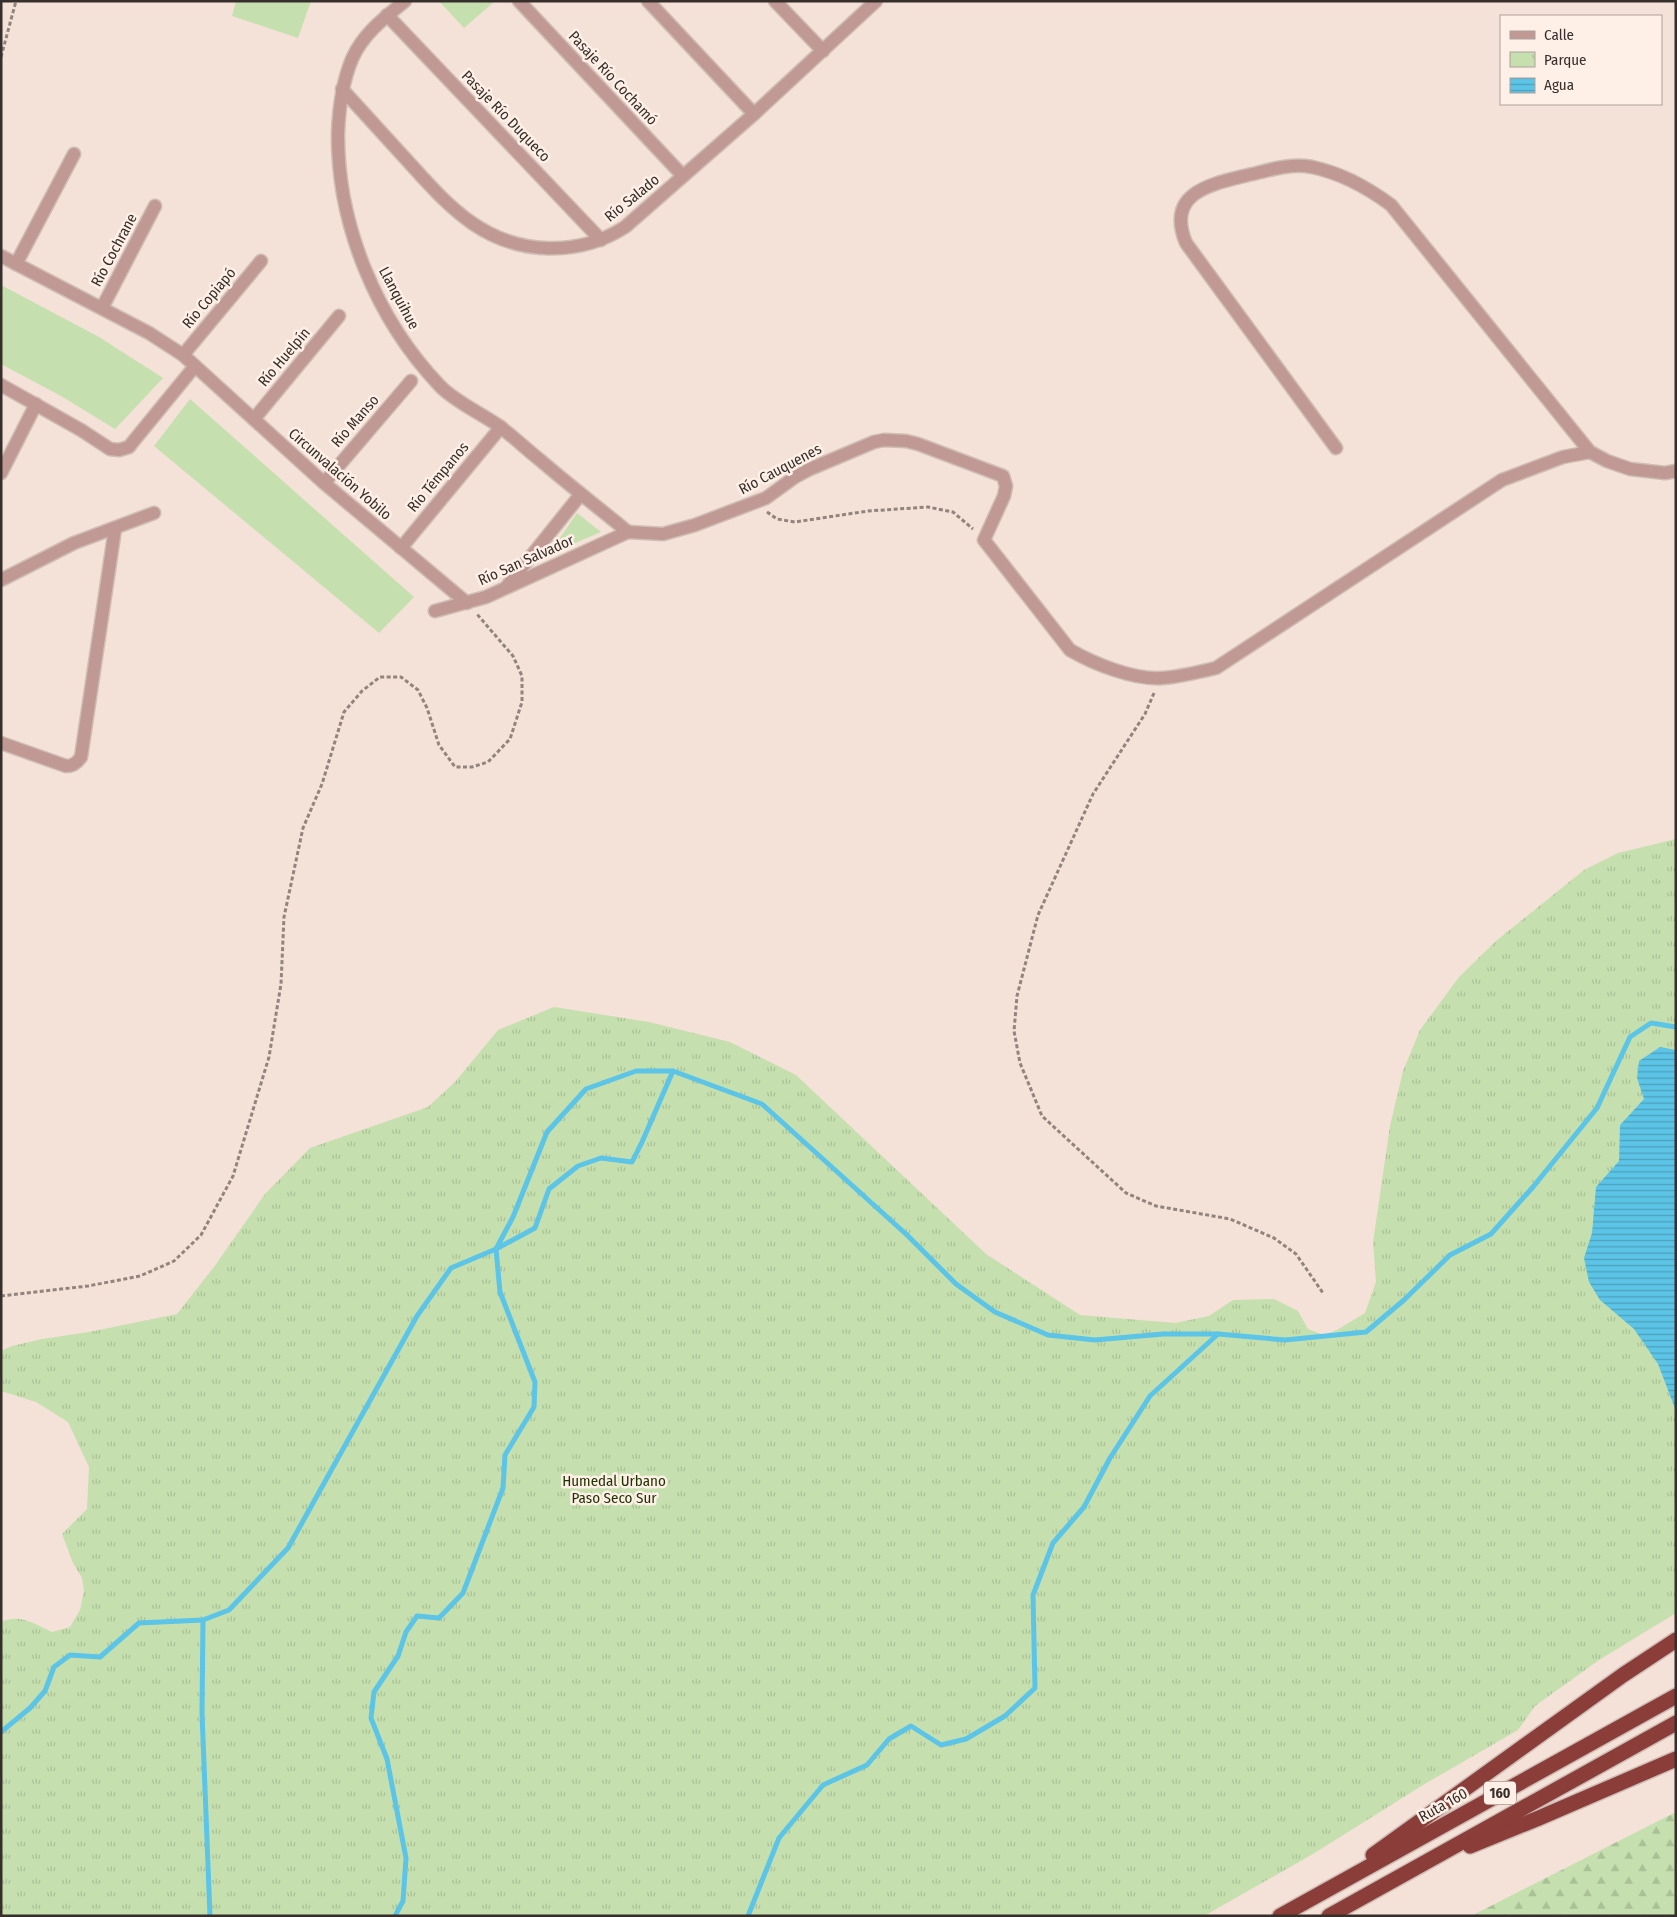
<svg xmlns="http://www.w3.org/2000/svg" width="1677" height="1917" font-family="'Fira Sans Condensed',sans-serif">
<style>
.grass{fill:#c5e0ae}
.forest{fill:url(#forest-firs)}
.park{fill:url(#park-tufts)}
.water{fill:url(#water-rules)}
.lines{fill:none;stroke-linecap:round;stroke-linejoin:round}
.stream{stroke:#5cc4e6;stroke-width:5}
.minor-casing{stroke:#cebdb5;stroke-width:15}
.highway-casing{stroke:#cebdb5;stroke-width:18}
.path{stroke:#91847d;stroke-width:3;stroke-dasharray:4 2.5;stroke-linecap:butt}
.minor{stroke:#c09894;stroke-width:12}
.highway{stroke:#8b3d3a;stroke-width:15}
.labels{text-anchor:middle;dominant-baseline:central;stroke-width:5;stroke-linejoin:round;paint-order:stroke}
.shield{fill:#feefe7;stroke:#726963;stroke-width:1}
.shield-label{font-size:14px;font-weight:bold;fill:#362f2b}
.street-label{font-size:15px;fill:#362f2b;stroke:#feefe7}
.park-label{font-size:15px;fill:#1d3300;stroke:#feefe7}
</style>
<defs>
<pattern id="forest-firs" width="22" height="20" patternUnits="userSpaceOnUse" patternTransform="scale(1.25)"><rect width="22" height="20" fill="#c5e0ae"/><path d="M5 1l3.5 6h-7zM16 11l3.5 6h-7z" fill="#aac096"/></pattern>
<pattern id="park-tufts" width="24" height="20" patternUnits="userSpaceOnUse" patternTransform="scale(1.25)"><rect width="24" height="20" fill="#c5e0ae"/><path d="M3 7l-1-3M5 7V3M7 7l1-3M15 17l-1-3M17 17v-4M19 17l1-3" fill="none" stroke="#aac096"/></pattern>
<pattern id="water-rules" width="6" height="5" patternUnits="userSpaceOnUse" patternTransform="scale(1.25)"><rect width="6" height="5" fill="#5cc4e6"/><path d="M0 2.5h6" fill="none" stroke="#4da0bb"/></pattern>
</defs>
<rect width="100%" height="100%" fill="#f4e1d7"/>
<!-- grass -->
<g class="grass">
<polygon points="236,1 311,1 298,38 232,16"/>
<polygon points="439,1 495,1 464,28"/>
<polygon points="1,285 99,337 163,378 115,429 61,396 1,364"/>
<polygon points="190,399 414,597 379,633 154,446"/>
<polygon points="577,513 601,532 549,554"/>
</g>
<!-- forest -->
<polygon class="forest" points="1676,1812 1676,1916 1471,1916"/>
<!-- park -->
<path class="park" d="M 1676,839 L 1676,1613 L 1599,1660 L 1535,1706 L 1518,1730 L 1423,1785 L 1313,1854 L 1204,1916 L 1,1916 L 1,1622 C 20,1613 35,1624 52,1632 L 70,1627 L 80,1610 L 84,1591 L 82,1578 L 73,1563 L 62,1534 L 87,1509 L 89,1467 L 68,1422 L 36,1402 L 1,1391 L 1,1351 L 12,1346 L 42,1339 L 89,1332 L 177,1314 L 214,1267 L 265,1194 L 310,1148 L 428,1107 L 455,1082 L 498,1030 L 554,1007 L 649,1022 L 730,1042 L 796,1075 L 986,1254 L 1080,1315 L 1175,1323 L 1209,1316 L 1233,1300 L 1274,1299 L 1298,1311 L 1308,1329 L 1324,1335 L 1337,1330 L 1365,1313 L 1376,1282 L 1373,1242 L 1390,1126 L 1403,1071 L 1420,1030 L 1459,977 L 1496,941 L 1584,870 L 1618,853 Z"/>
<!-- water -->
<polygon class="water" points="1660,1047 1676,1050 1676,1411 1658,1364 1634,1329 1600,1300 1589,1282 1584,1258 1592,1233 1596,1187 1619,1161 1620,1125 1644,1099 1637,1078 1639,1061"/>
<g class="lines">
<!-- stream -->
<g class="stream">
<polyline points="203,1620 202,1713 210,1916"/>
<polyline points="1,1732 30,1708 45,1691 54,1667 70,1655 100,1657 139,1623 203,1620 229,1610 288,1548 417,1316 451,1268 496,1249 535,1228 549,1189 578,1166 601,1158 632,1162 642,1142 673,1071"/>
<polyline points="395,1916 403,1901 406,1858 387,1759 371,1718 374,1692 398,1656 406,1632 417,1616 439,1618 463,1593 503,1488 505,1455 534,1407 535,1382 500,1292 496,1249 513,1217 547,1132 586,1089 636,1071 673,1071 762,1104 907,1235 956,1284 995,1312 1048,1335 1095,1340 1163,1334 1218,1334 1285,1340 1366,1332 1404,1300 1450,1255 1491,1234 1533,1187 1597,1108 1630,1037 1651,1023 1676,1027"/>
<polyline points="748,1916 779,1838 823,1785 867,1765 889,1739 911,1726 941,1745 966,1739 1005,1716 1035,1688 1033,1595 1053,1543 1084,1507 1110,1458 1150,1396 1218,1334"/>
</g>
<!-- minor casing -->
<g class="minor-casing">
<g id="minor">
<path d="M 405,1 C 384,18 363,34 352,59 C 342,83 339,107 338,133 C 337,225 377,320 440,386 C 454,401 482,414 499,426 C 514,437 526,449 540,460 C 569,485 599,508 628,532"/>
<polyline points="519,1 683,176"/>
<polyline points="648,1 754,114"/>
<polyline points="775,1 823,51"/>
<polyline points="387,15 601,240"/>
<path d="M 342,89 C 363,112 383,134 404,157 C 425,180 446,205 472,223 C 518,255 578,257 625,227 L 754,114 L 876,1"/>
<polyline points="1,256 149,333 183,355 324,483 467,603"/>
<polyline points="16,264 74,154"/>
<polyline points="102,308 155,206"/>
<polyline points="183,355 261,261"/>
<polyline points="1,385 81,430 110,449 119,450 129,447 132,443 195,366"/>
<polyline points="254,419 339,316"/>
<path d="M 1336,448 L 1186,243 C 1165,192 1212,184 1248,175 C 1270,170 1290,163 1312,167 C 1341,173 1368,188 1391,205 L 1590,452"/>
<polyline points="1,473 36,404"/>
<polyline points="324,483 411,381"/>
<path d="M 628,532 L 663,534 L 695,525 L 766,498 L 795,477 L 810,469 L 874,442 L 884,440 L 906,441 L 918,444 L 1003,476 L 1006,486 L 1004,496 L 984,540 L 1070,650 C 1094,664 1134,680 1162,678 C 1180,677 1198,672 1216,668 L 1502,480 L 1563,457 L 1590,452 L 1607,461 L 1630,469 L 1665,473 L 1676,471"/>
<polyline points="401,548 501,427"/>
<polyline points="1,580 74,543 154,513"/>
<polyline points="508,585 581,494"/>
<polyline points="435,611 486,597 628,532"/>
<path d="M 1,743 L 66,766 C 73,766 77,763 81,757 L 115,529"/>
</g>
</g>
<!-- highway casing -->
<g class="highway-casing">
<g id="highway">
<polyline points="1470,1846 1539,1818 1676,1759"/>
<polyline points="1373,1855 1623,1675 1676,1640"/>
<polyline points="1280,1916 1676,1696"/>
<polyline points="1329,1916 1676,1723"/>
</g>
</g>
<!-- path -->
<g class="path">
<polyline points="1,57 16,1"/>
<polyline points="767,512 777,519 795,522 868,511 928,507 953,512 973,529"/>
<polyline points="1154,693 1145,714 1093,794 1038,915 1017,996 1014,1031 1020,1063 1042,1116 1126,1193 1156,1206 1230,1219 1274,1238 1296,1254 1323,1293"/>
<polyline points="1,1296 88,1286 140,1276 174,1261 201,1235 233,1176 269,1057 281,984 284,917 303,828 322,784 344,712 362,691 380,677 401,677 418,690 427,708 439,745 455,767 472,767 488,762 510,739 522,702 522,676 513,656 476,613"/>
</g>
<!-- minor -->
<use href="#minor" class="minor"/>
<!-- highway -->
<use href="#highway" class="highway"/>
</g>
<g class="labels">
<!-- shield labels -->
<rect class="shield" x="1484" y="1781.5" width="32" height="23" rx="4"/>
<g class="shield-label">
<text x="1500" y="1793">160</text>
</g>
<!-- street labels -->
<g class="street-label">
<text transform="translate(613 78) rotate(47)">Pasaje Río Cochamó</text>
<text transform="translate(506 116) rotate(46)">Pasaje Río Duqueco</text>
<text transform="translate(632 198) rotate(-39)">Río Salado</text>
<text transform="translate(114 250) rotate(-62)">Río Cochrane</text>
<text transform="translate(209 298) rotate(-50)">Río Copiapó</text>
<text transform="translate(399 298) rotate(62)">Llanquihue</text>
<text transform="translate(284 357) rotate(-50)">Río Huelpín</text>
<text transform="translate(355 421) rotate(-49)">Río Manso</text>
<text transform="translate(780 469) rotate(-28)">Río Cauquenes</text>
<text transform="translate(340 474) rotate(41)">Circunvalación Yobilo</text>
<text transform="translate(438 477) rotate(-50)">Río Témpanos</text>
<text transform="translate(526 560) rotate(-24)">Río San Salvador</text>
<text transform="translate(1443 1805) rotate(-29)">Ruta 160</text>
</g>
<!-- park labels -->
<g class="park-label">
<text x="614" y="1481">Humedal Urbano<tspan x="614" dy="17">Paso Seco Sur</tspan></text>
</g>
</g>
<!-- border -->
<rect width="1677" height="1917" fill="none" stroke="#362f2b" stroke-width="5"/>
<!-- legend -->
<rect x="1500" y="15" width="162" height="90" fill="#feefe7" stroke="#aea29c"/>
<rect x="1510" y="31" width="25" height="8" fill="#c09894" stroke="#aea29c"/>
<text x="1544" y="40" font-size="15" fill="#362f2b">Calle</text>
<rect x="1510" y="52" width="25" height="15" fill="url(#park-tufts)" stroke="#aea29c"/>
<text x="1544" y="65" font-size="15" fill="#362f2b">Parque</text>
<rect x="1510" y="78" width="25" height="15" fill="url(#water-rules)" stroke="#aea29c"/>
<text x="1544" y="90" font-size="15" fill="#362f2b">Agua</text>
</svg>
